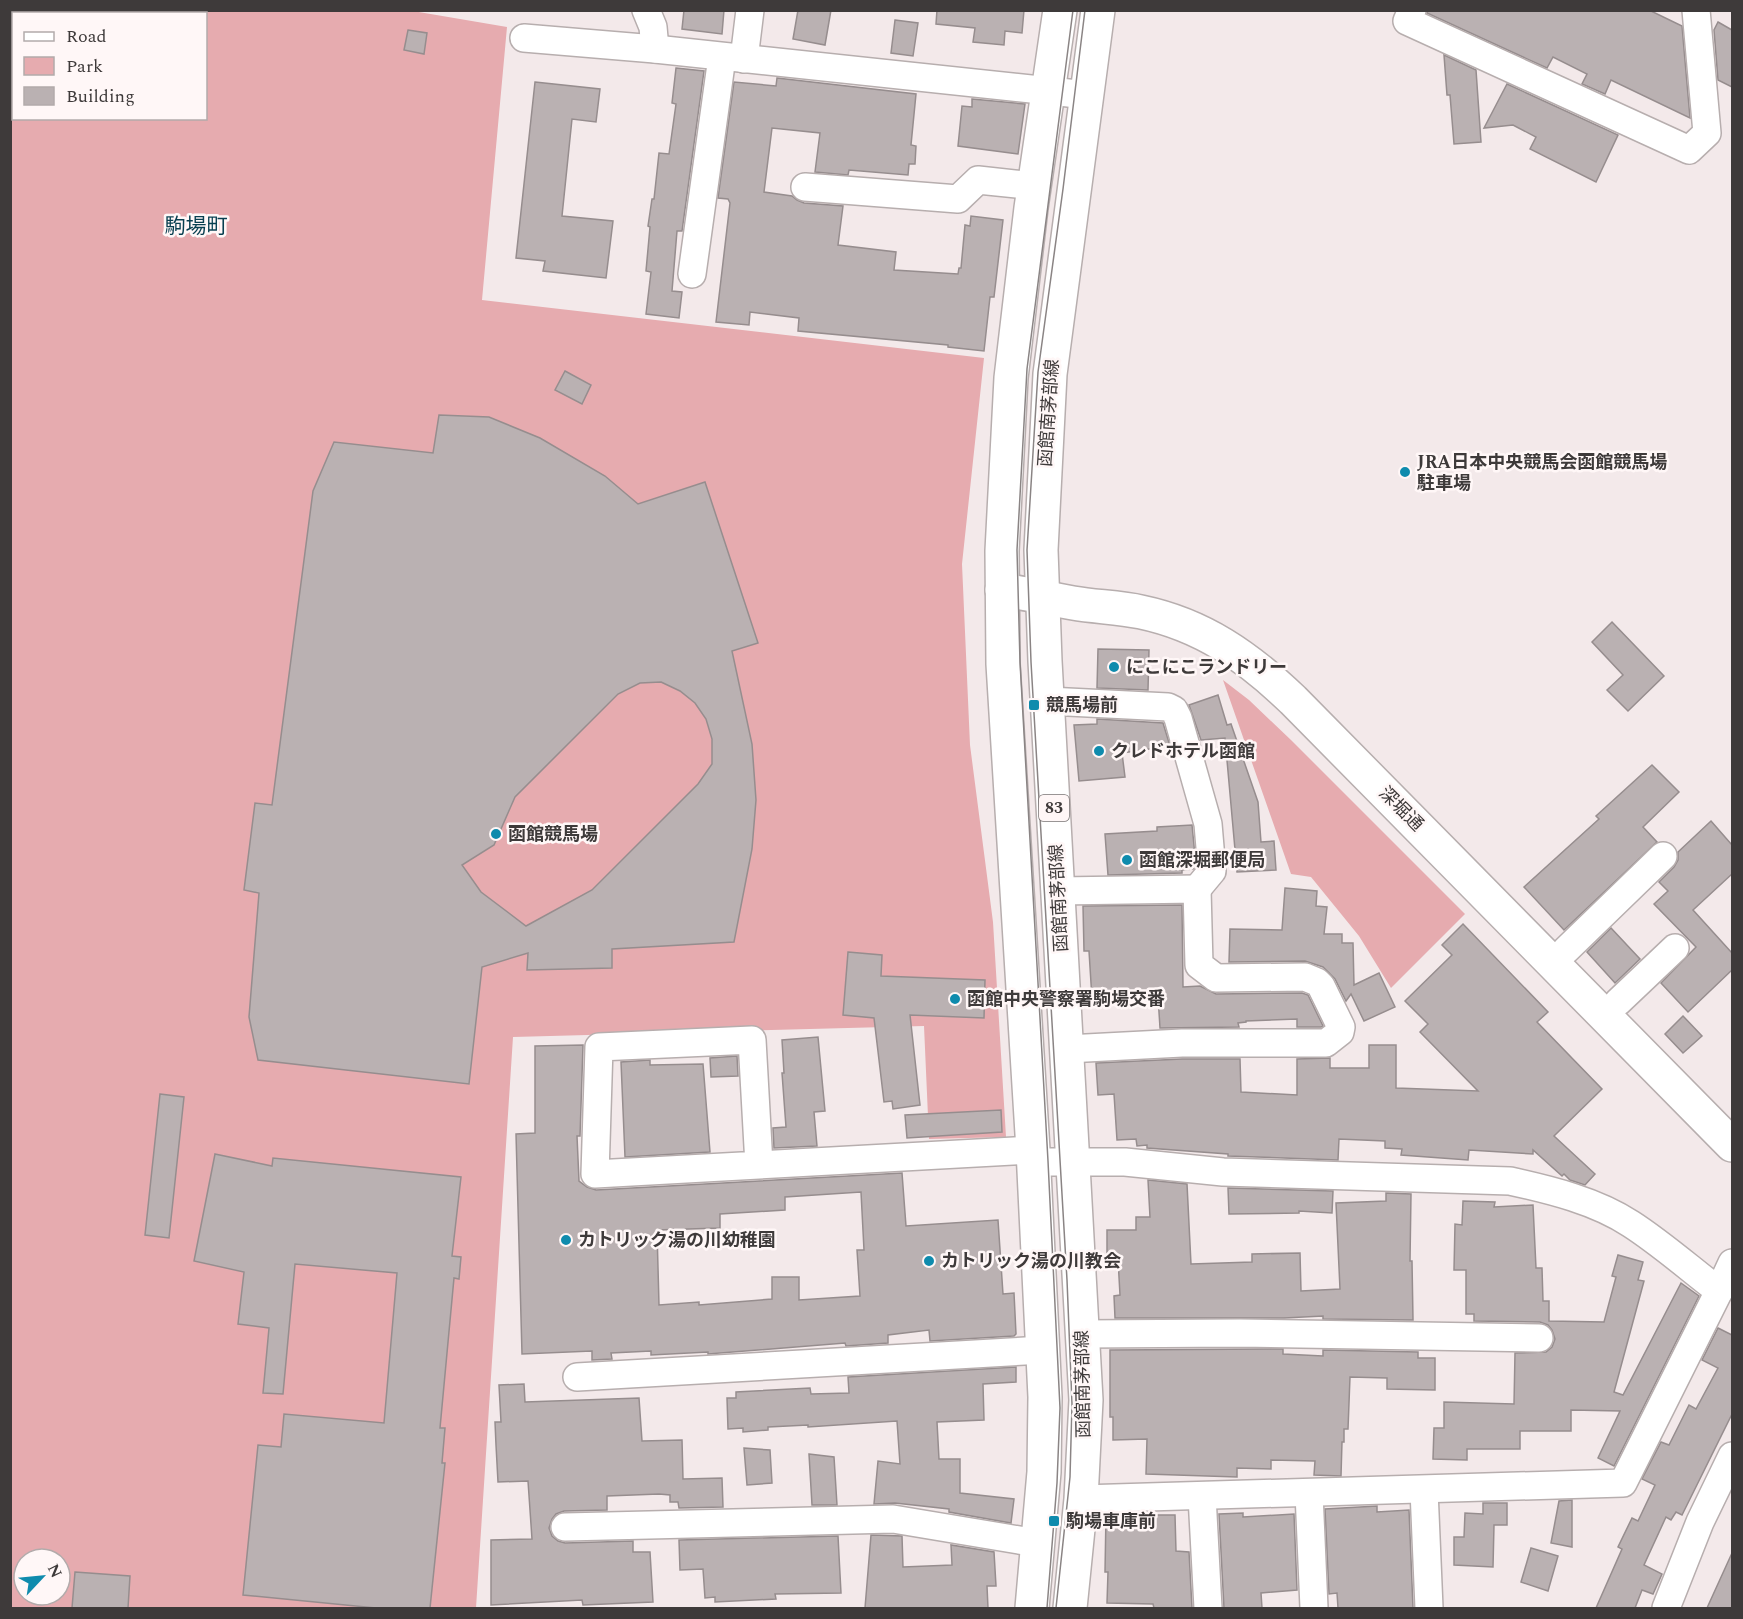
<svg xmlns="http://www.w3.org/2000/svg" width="1743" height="1619" font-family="Spectral,'Noto Sans JP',serif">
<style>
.green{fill:#e6abaf;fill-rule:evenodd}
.building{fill:#bab1b2;stroke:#968d8e;stroke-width:1.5;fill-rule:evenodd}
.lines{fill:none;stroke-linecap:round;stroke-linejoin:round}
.minor-casing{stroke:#b7aeae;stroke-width:30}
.tertiary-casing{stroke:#b7aeae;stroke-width:36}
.primary-casing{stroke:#b7aeae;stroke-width:36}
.minor{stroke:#fff;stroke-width:27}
.tertiary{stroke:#fff;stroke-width:33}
.primary{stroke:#fff;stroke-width:33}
.tram{stroke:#8a8484;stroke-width:1.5}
.poi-dot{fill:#0f8bad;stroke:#fff7f7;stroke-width:2}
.labels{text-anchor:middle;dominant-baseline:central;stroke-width:5;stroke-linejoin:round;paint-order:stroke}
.shield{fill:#fff7f7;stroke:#787373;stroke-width:1.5}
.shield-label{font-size:16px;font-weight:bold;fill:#3e3a3a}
.street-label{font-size:18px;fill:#3e3a3a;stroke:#fff7f7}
.poi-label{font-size:18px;font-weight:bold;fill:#3e3a3a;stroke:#fff7f7;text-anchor:start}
.quarter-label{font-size:21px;fill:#083f50;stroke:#fff7f7}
</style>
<rect width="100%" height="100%" fill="#f3e9ea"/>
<!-- green -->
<g class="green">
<path d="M 407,10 L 507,27 L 482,300 L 984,358 L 962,564 L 970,745 L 993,922 L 1006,1137 L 929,1139 L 924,1026 L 513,1037 L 476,1608 L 11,1608 L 11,11 ZM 14,14 L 206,14 L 206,118 L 14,118 ZM 24,1559 L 60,1559 L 60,1595 L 24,1595 Z"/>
<polygon points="1223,680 1249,700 1291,740 1465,914 1391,988 1359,936 1311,877 1291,874"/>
</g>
<!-- building -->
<g class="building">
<polygon points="684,10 724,10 722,34 682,29"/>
<polygon points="798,10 831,10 825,45 793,39"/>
<polygon points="937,10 1024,10 1022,33 1005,31 1004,45 973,42 975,28 936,24"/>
<polygon points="1427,10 1649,10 1682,26 1690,118 1611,80 1605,94 1582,84 1587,74 1553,57 1547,68 1427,13"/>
<polygon points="895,20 918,23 913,56 891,53"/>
<polygon points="1718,22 1732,30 1732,87 1718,80 1714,30"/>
<polygon points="408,30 427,33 424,54 404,50"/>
<polygon points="1444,55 1476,70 1481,142 1454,144 1450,95 1447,95"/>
<polygon points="676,68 704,71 682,231 677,231 672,291 682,292 679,318 646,314 651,272 646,271 650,227 648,226 652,199 654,199 659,153 669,154 676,104 672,103"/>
<polygon points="777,78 916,94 911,145 916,146 915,164 909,164 908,175 849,170 848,175 815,172 820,133 772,128 764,192 792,196 797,200 804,203 843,206 838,245 896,252 894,270 958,274 959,268 961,268 965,225 970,226 971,216 1003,220 994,297 990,297 984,351 948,347 948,345 798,331 799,318 750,312 749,325 716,322 730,203 728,199 718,198 734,82 776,86"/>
<polygon points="535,82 600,89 596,122 572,119 562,216 613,221 606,278 543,271 545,261 516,258"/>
<polygon points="1507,84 1618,135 1596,182 1530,149 1536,137 1513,125 1484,128"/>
<polygon points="972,99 1025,104 1018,154 958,146 962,106 972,107"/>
<polygon points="565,371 591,385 582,404 555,390"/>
<path d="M 439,415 L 489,417 L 540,438 L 605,476 L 638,504 L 705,482 L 758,643 L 732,651 L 752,744 L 756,800 L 752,849 L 734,942 L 612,949 L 612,968 L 527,970 L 528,953 L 482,967 L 469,1084 L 258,1060 L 249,1017 L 259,893 L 244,890 L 255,803 L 272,805 L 313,491 L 334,442 L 433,453 ZM 661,682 L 680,691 L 695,703 L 706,719 L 712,739 L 712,764 L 698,784 L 592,890 L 526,926 L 481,892 L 462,865 L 494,845 L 515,797 L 618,694 L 640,683 Z"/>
<polygon points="1612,622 1664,676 1628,711 1607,690 1623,675 1592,642"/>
<polygon points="1098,649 1149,650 1148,690 1097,688"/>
<polygon points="1218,695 1227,725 1231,724 1258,802 1261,842 1274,841 1276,870 1237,872 1225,738 1201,740 1189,705"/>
<polygon points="1097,719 1163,723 1170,746 1122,753 1125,777 1079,781 1074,725 1097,724"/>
<polygon points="1652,765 1679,792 1643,827 1657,842 1564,930 1524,887 1599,819 1596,816"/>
<polygon points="1711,821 1732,845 1732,874 1693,910 1732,953 1732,970 1688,1012 1661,983 1696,947 1654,904 1668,891 1659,882 1674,867 1678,860 1678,852"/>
<polygon points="1192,825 1196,866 1193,869 1182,870 1182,873 1108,875 1105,834 1157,831 1157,827"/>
<polygon points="1285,888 1317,891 1316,906 1327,907 1324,934 1342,934 1342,943 1353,943 1354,985 1379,973 1395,1007 1364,1021 1351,994 1346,1001 1335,979 1323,967 1305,961 1229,962 1230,929 1282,930"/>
<polygon points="1182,905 1183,987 1200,986 1216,994 1302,993 1308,995 1323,1026 1321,1027 1297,1027 1297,1019 1246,1021 1246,1022 1238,1023 1239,1027 1160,1028 1158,996 1092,999 1089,951 1084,951 1083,906"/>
<polygon points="1463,924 1548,1012 1537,1022 1602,1089 1554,1136 1595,1174 1585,1185 1570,1180 1564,1174 1562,1176 1533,1150 1533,1154 1469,1150 1468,1160 1401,1155 1402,1149 1385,1148 1385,1141 1339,1139 1338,1160 1228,1156 1228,1154 1147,1148 1147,1145 1137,1146 1136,1139 1117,1140 1114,1094 1098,1095 1096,1063 1182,1059 1240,1059 1241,1092 1297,1095 1297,1059 1330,1058 1330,1068 1369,1068 1369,1045 1396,1045 1396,1088 1478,1091 1420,1032 1428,1024 1405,1001 1452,955 1442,945"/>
<polygon points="1611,928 1640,959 1615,983 1587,952"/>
<polygon points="848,952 882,955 881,976 985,980 984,1018 910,1015 920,1105 893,1109 892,1101 884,1102 874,1018 843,1015"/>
<polygon points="1683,1016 1702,1036 1683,1053 1665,1034"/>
<polygon points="818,1037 825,1111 814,1112 817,1146 774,1148 773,1128 786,1127 782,1073 784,1073 782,1040"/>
<path d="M 583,1045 L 580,1136 L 577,1136 L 579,1181 L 587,1187 L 596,1190 L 902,1173 L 906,1226 L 998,1220 L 1003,1294 L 1014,1293 L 1016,1334 L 1014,1336 L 930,1341 L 929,1330 L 888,1335 L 888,1343 L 846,1346 L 845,1343 L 708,1354 L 708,1352 L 651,1355 L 651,1351 L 611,1353 L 612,1359 L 592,1360 L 592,1351 L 522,1354 L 516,1134 L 535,1133 L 535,1046 ZM 861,1192 L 864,1250 L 857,1250 L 860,1296 L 799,1300 L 799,1277 L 772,1277 L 772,1299 L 699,1305 L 699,1302 L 659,1305 L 657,1230 L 720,1228 L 720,1214 L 785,1210 L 785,1197 Z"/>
<polygon points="737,1056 738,1076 711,1077 710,1058"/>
<polygon points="650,1060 650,1065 703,1064 710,1152 625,1157 621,1062"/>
<polygon points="160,1094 184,1097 169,1238 145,1235"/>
<polygon points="1001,1110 1002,1132 907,1138 905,1115"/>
<polygon points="215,1154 272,1166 273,1158 461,1177 452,1256 461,1257 459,1279 454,1278 440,1428 445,1428 442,1463 445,1463 430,1608 376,1608 243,1595 258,1445 281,1447 284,1414 384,1423 397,1273 295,1264 283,1394 263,1393 269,1328 238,1324 244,1272 194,1261"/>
<polygon points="1148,1180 1187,1184 1191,1264 1252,1262 1252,1254 1300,1253 1301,1291 1340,1289 1336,1203 1386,1201 1386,1193 1411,1194 1410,1261 1412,1261 1413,1320 1323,1319 1323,1316 1284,1318 1115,1318 1114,1296 1120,1295 1118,1259 1107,1259 1107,1230 1136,1230 1136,1217 1150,1217"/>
<polygon points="1228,1188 1333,1191 1332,1213 1299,1211 1299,1213 1229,1214"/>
<polygon points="1463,1201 1495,1202 1494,1207 1533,1205 1536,1268 1542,1268 1543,1301 1549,1301 1549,1321 1604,1322 1616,1277 1612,1276 1618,1255 1643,1262 1638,1280 1644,1281 1614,1392 1623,1395 1681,1283 1699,1296 1614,1466 1598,1458 1620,1411 1571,1410 1571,1431 1520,1431 1520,1449 1467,1449 1467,1460 1433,1459 1434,1428 1444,1428 1444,1402 1514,1404 1515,1353 1546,1352 1552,1347 1555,1339 1552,1330 1548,1325 1540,1322 1474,1321 1474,1314 1466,1314 1466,1270 1454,1270 1455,1224 1462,1225"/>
<polygon points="1718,1328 1732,1335 1732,1414 1682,1515 1676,1512 1671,1520 1666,1517 1644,1565 1662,1574 1653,1594 1642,1590 1635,1608 1596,1608 1622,1549 1618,1547 1632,1518 1638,1521 1655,1485 1642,1479 1661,1442 1669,1445 1689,1405 1696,1409 1718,1368 1702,1360"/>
<polygon points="1283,1349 1283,1354 1323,1356 1323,1350 1418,1352 1418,1358 1435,1358 1435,1390 1387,1389 1387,1378 1350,1377 1348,1429 1344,1429 1344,1442 1342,1442 1341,1476 1314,1475 1315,1461 1271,1460 1271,1469 1237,1468 1237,1477 1146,1474 1147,1439 1113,1440 1113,1417 1110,1417 1110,1350"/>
<polygon points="1016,1367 1016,1382 983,1384 984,1420 937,1422 939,1459 960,1459 960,1493 1014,1499 1011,1523 949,1512 949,1509 895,1503 874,1504 878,1461 900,1464 897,1421 808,1427 808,1425 768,1427 768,1430 743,1432 743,1428 728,1429 727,1398 736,1398 736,1392 810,1388 811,1394 849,1393 848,1377"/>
<polygon points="524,1384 525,1402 639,1398 642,1441 682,1440 683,1479 722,1478 723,1507 679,1508 678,1502 670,1502 670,1495 659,1494 607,1496 607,1510 564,1511 556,1514 552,1519 549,1528 552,1536 558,1541 565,1543 633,1541 633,1552 650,1552 653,1602 583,1605 582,1600 491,1605 491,1540 532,1539 528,1481 498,1482 496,1445 495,1422 501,1422 499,1385"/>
<polygon points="744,1448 770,1450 772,1483 747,1485"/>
<polygon points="809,1454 834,1457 837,1505 812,1505"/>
<polygon points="1572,1500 1572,1547 1551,1543 1559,1501"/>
<polygon points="1483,1503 1507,1503 1507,1525 1494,1525 1493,1567 1454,1565 1454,1537 1464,1537 1465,1513 1483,1514"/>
<polygon points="1377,1506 1377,1512 1409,1510 1413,1608 1338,1608 1337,1593 1329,1594 1325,1509"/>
<polygon points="1243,1513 1243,1517 1294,1514 1297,1590 1261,1593 1262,1608 1224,1608 1219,1514"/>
<polygon points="1106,1515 1175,1515 1176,1551 1189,1552 1192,1608 1154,1608 1153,1604 1107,1603 1108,1572 1105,1572"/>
<polygon points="871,1535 902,1536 903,1567 952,1565 951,1545 994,1552 996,1586 987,1586 988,1608 865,1608"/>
<polygon points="838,1536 841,1593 775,1594 776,1599 715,1602 715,1597 705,1598 703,1569 680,1570 679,1540"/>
<polygon points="1531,1548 1558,1556 1548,1591 1521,1582"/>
<polygon points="1732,1553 1732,1608 1707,1608"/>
<polygon points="75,1572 130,1576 128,1608 72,1608"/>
</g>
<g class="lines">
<!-- minor casing -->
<g class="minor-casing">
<g id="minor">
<polyline points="646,10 653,27 655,49"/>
<polyline points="1412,10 1407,21 1689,150 1707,133 1696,10"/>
<polyline points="524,38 655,49 1087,95"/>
<polyline points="744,59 750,10"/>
<polyline points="805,187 958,199 978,180 1034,186"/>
<polyline points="692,274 722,57"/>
<polyline points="1048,701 1168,707 1174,710 1178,718 1208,824 1212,871 1197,889"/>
<polyline points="1058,891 1197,889 1199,965 1216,978 1305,977 1317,982 1321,986 1341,1027 1340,1032 1326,1043 1182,1043 1067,1049"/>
<polyline points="1566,950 1663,856"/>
<polyline points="1618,1002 1675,948"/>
<path d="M 1034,1162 L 1125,1162 L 1223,1172 L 1510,1181 C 1551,1190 1596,1201 1631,1224 C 1662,1244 1690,1269 1719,1291 L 1732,1263"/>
<polyline points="759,1165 752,1040 599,1047 595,1174 1033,1150"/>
<polyline points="1082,1334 1240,1333 1539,1338"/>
<polyline points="577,1377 1043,1350"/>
<polyline points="1424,1490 1429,1608"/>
<polyline points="1309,1493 1314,1608"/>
<polyline points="1202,1496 1208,1608"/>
<polyline points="1081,1499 1623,1483 1719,1291"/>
<polyline points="565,1527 893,1519 1037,1543"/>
<polyline points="1666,1608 1700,1522 1732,1456"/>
</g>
</g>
<!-- tertiary casing -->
<g class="tertiary-casing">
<path id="tertiary" d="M 1002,590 C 1026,593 1049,599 1073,603 C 1096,607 1119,607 1141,612 C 1203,625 1248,657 1293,700 L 1732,1145"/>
</g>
<!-- primary casing -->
<g class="primary-casing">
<g id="primary">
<polyline points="1032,1608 1044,1472 1045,1397 1033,1150 1003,664 1002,551 1011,378 1031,208 1060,10"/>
<polyline points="1070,1608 1081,1499 1086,1400 1045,661 1041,550 1050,374 1098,10"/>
</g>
</g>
<!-- minor -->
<use href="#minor" class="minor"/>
<!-- tertiary -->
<use href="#tertiary" class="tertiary"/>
<!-- primary -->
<use href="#primary" class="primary"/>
<!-- tram -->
<g class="tram">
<polyline points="1047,1608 1057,1483 1060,1408 1048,1161 1020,662 1017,550 1027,369 1073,10"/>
<polyline points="1056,1608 1070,1477 1072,1404 1067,1280 1031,662 1027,550 1038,372 1063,189 1085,10"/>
</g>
</g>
<!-- markers -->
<g class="poi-dot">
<circle cx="1405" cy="472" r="6"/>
<circle cx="1114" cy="667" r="6"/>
<rect x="1028" y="699" width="12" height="12" rx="3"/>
<circle cx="1099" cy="751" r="6"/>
<circle cx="496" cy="834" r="6"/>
<circle cx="1127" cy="860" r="6"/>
<circle cx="955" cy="999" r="6"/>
<circle cx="566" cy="1240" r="6"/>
<circle cx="929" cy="1261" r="6"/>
<rect x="1048" y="1515" width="12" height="12" rx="3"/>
</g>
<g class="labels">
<!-- shield labels -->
<rect class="shield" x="1039" y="795" width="30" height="26" rx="4.5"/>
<g class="shield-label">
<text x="1054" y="808">83</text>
</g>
<!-- street labels -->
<g class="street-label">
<text transform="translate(1049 413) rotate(-86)">函館南茅部線</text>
<text transform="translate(1401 809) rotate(45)">深堀通</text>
<text transform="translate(1059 898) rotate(-93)">函館南茅部線</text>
<text transform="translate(1083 1384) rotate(-91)">函館南茅部線</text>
</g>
<!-- poi labels -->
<g class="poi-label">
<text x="1417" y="462">JRA日本中央競馬会函館競馬場<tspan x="1417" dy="21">駐車場</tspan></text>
<text x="1126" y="667">にこにこランドリー</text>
<text x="1046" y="705">競馬場前</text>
<text x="1111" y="751">クレドホテル函館</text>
<text x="508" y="834">函館競馬場</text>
<text x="1139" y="860">函館深堀郵便局</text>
<text x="967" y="999">函館中央警察署駒場交番</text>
<text x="578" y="1240">カトリック湯の川幼稚園</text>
<text x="941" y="1261">カトリック湯の川教会</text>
<text x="1066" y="1521">駒場車庫前</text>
</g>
<!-- quarter labels -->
<g class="quarter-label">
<text x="196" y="227">駒場町</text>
</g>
</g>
<!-- border -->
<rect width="1743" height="1619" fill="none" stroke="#3e3a3a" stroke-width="24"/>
<!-- legend -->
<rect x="12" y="12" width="195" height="108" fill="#fff7f7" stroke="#b2abab" stroke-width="1.5"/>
<rect x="24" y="32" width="30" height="9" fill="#ffffff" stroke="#b2abab" stroke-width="1.5"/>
<text x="66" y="42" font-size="18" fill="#3e3a3a">Road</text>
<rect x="24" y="57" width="30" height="18" fill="#e6abaf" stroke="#b2abab" stroke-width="1.5"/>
<text x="66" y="72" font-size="18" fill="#3e3a3a">Park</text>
<rect x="24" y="87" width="30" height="18" fill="#bab1b2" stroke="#b2abab" stroke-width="1.5"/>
<text x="66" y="102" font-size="18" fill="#3e3a3a">Building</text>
<!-- north arrow -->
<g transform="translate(42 1577) rotate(64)"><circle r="28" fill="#fff7f7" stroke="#b2abab" stroke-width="1.5"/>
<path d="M0-4.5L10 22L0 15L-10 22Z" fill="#0f8bad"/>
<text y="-9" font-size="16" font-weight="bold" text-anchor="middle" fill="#3e3a3a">N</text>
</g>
</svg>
